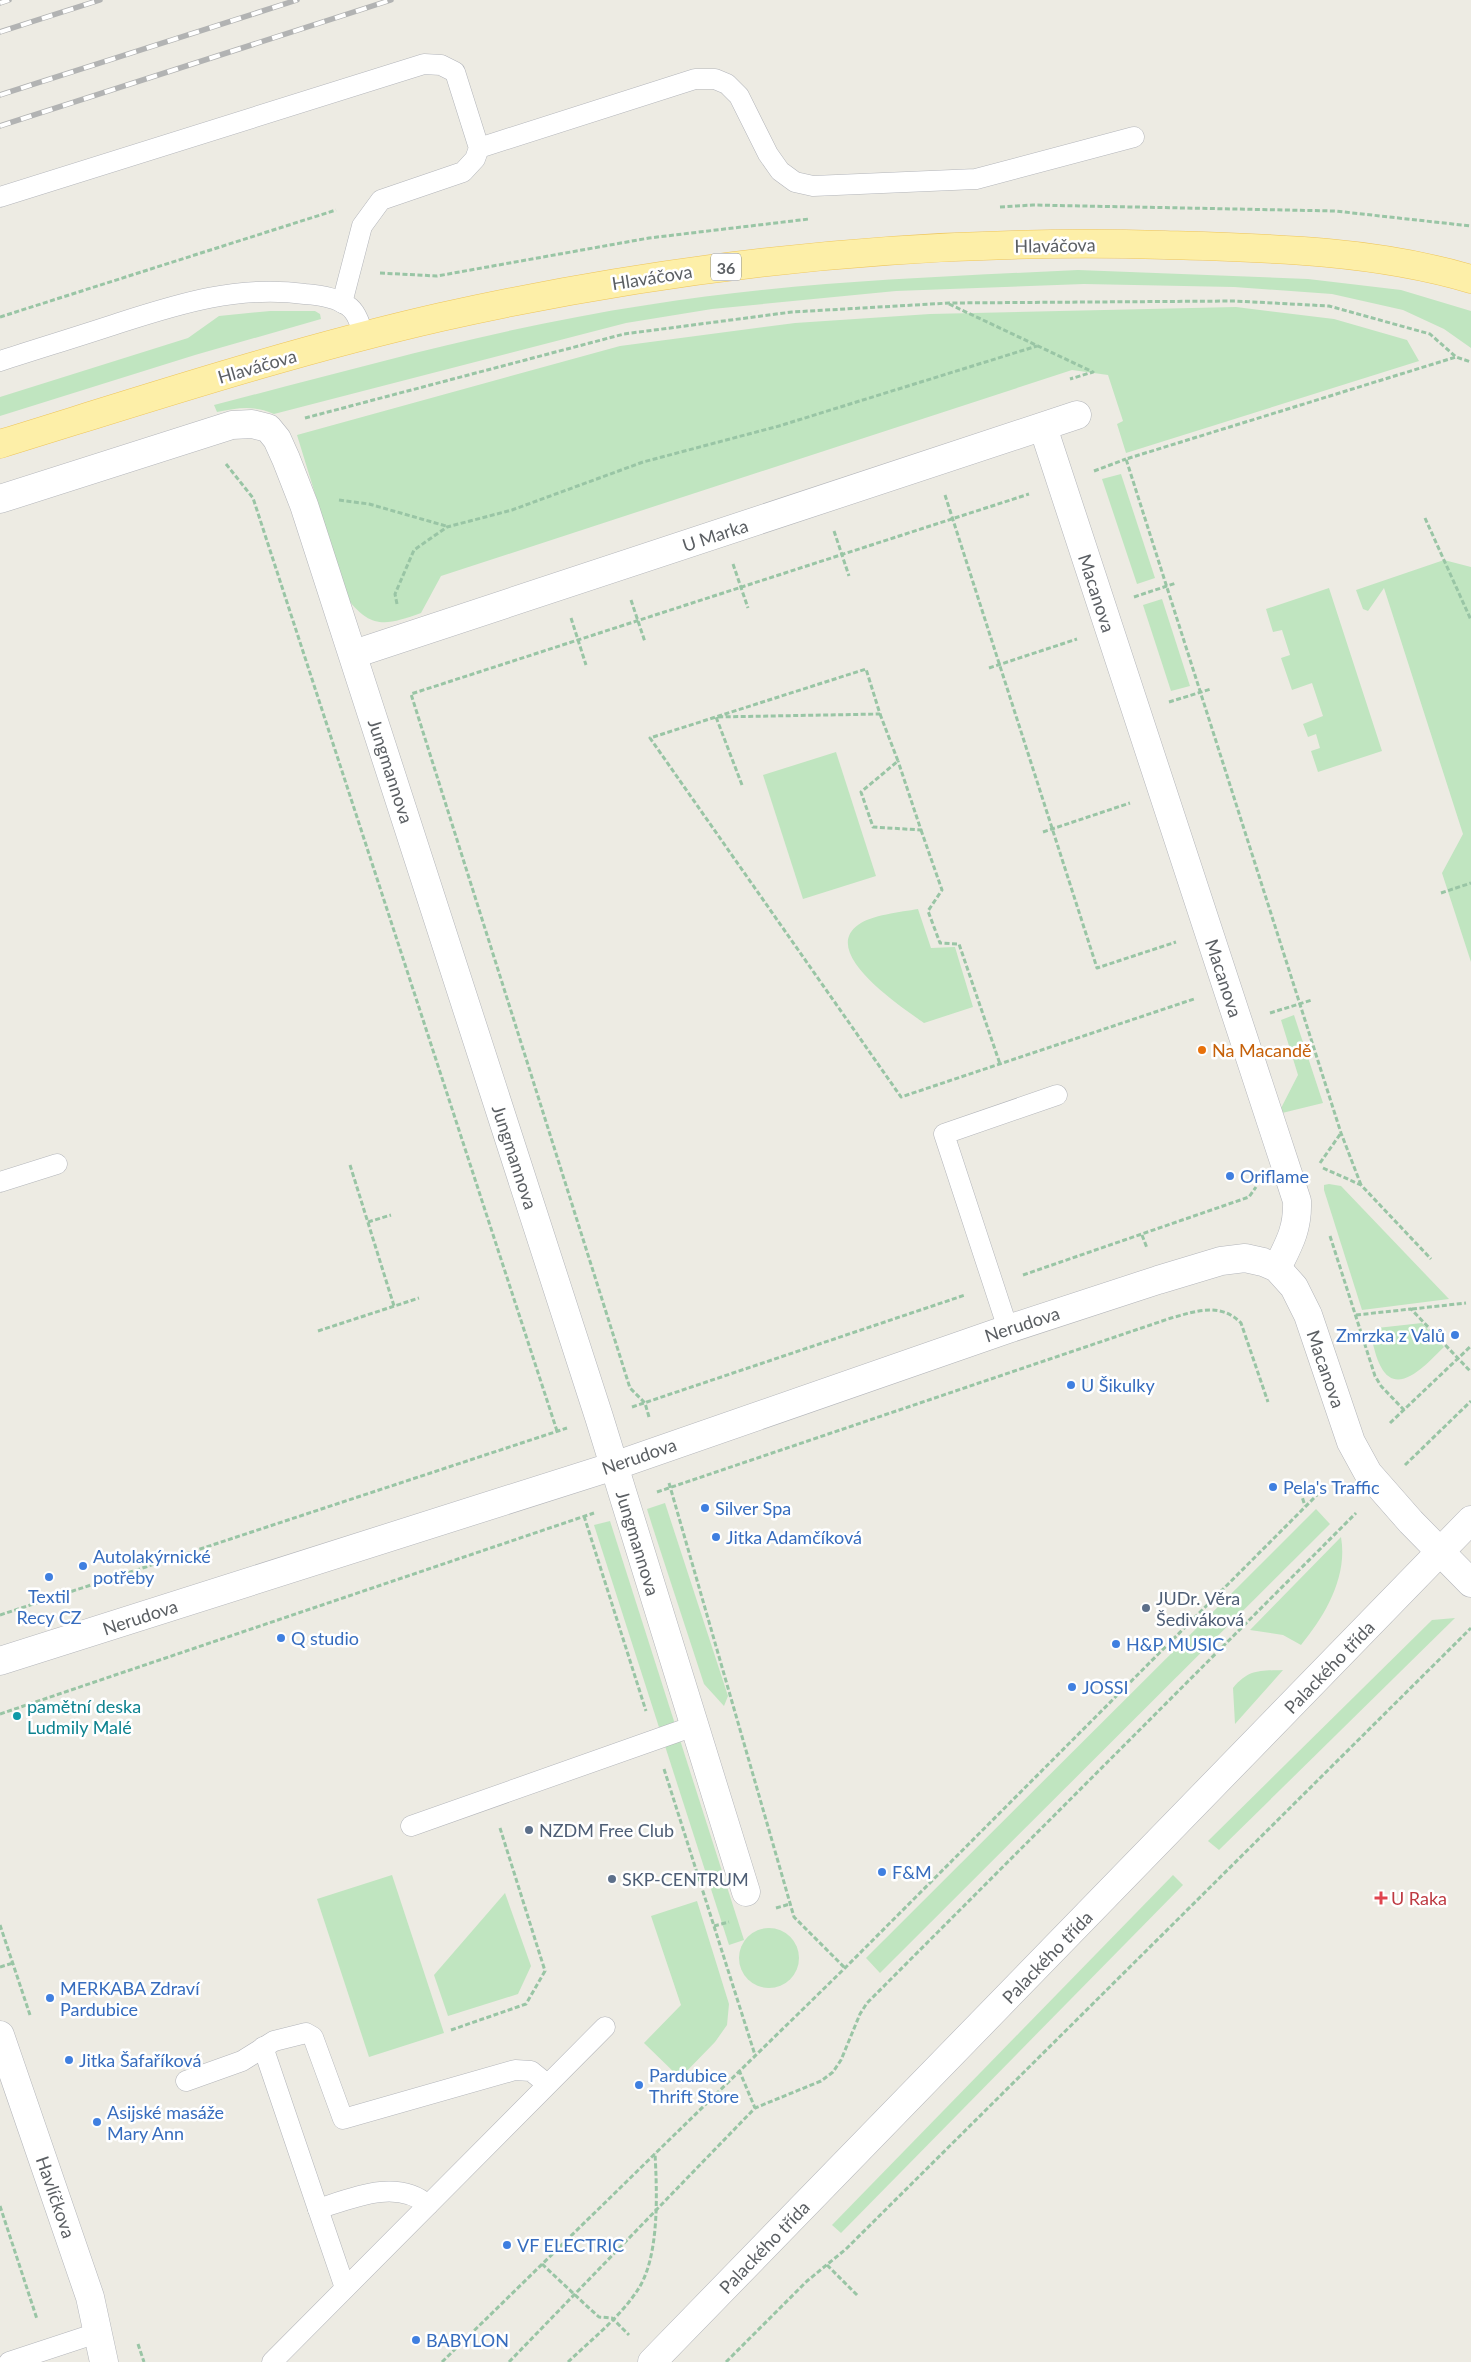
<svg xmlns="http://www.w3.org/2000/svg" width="1471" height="2362" font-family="Lato,sans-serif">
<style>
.green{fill:#c0e5c0}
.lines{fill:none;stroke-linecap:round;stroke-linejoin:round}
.service-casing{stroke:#b3b5ba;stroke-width:21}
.minor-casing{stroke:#b3b5ba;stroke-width:29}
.tertiary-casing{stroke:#b3b5ba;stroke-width:29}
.primary-casing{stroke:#eec55b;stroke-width:29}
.path{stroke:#99c5a5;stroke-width:3;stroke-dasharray:5 2.5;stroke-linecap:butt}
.service{stroke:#fff;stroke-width:20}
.minor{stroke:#fff;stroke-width:28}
.tertiary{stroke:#fff;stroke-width:28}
.primary{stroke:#fdefa8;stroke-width:28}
.rail-casing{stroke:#b2b3b3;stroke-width:5.5}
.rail{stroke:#fff;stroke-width:4;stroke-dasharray:11;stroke-linecap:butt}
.food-dot{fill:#e8710a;stroke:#fff;stroke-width:2}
.shop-dot{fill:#3f7fe0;stroke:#fff;stroke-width:2}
.service-dot{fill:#5c6f8a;stroke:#fff;stroke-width:2}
.culture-dot{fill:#0f9aa8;stroke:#fff;stroke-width:2}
.health-dot{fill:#e0444e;stroke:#fff;stroke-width:2}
.labels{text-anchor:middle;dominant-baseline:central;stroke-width:5;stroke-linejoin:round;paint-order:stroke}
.shield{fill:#fff;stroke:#8c8f92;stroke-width:1}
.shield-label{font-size:16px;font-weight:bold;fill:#5b5f63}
.street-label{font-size:18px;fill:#5b5f63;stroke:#fff}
.food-label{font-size:18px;fill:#c56008;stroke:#fff;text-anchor:start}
.shop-label{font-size:18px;fill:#366cbe;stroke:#fff;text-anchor:start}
.service-label{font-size:18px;fill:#4e5e75;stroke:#fff;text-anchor:start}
.culture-label{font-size:18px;fill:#0d838f;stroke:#fff;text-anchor:start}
.health-label{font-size:18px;fill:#be3a42;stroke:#fff;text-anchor:start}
</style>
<rect width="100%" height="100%" fill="#edebe3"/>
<!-- green -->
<g class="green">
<path d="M 1078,270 L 1308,279 L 1401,290 L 1471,311 L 1471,348 L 1444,329 L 1403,310 L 1332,294 L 1234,287 L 1084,284 L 896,291 L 712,309 L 626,323 L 274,414 C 254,405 238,408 217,412 L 214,405 C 358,368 501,327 647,305 C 790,282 934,277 1078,270 Z"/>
<path d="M 1236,307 L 1334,319 L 1407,340 L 1419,361 L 1126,453 L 1117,424 L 1123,421 L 1108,375 L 1072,370 L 441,576 L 421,613 C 387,625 371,630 347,598 L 297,435 L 620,346 L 795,323 L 930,314 Z"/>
<polygon points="270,311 315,311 320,314 321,319 195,355 0,416 0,397 188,338 219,316"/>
<polygon points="1121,474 1155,578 1137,584 1102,479"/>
<polygon points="1444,560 1471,567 1471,962 1442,873 1463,834 1384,588 1368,611 1363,609 1356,590"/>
<polygon points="1329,588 1382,751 1318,772 1311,751 1320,748 1316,734 1308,737 1303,724 1323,716 1312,683 1292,690 1281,658 1290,655 1282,630 1273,632 1266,609"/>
<polygon points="1162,599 1190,686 1171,691 1143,605"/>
<polygon points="836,752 876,876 803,899 763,775"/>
<path d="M 918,909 L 931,948 L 955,947 L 973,1007 L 924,1023 C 903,1008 819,953 858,925 C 871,915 901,912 918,909 Z"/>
<polygon points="1294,1015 1323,1103 1278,1114 1298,1075 1281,1020"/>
<polygon points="1329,1184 1341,1186 1449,1299 1362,1310 1324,1190 1324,1185"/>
<path d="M 1422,1323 L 1444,1347 C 1429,1361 1398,1399 1381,1367 C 1376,1358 1374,1347 1371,1337 L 1377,1328 Z"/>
<polygon points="665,1503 728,1696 724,1706 704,1684 652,1525 647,1509"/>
<polygon points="1316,1509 1330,1524 880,1973 866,1958"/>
<polygon points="610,1521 744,1940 729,1945 594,1525"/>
<path d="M 1341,1537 C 1348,1577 1325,1616 1301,1645 L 1283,1635 L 1250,1630 Z"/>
<polygon points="1455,1618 1219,1850 1208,1841 1432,1620"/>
<path d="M 1283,1670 L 1235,1724 L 1233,1688 C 1249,1669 1259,1671 1283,1670 Z"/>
<polygon points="392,1875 444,2033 369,2057 317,1899"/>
<polygon points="1173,1875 1183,1885 841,2233 832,2225"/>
<polygon points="505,1893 531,1966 518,1994 448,2016 434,1975"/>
<polygon points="697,1901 729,2004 727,2025 715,2042 680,2078 644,2043 681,2005 651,1916"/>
<circle cx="769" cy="1958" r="30"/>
</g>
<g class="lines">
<!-- service casing -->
<g class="service-casing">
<g id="service">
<polyline points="479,148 695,79 715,79 727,84 739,96 768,154 780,171 795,182 813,186 976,179 1134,137"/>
<polyline points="0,197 424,64 441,65 455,72 479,148 475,159 463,172 381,200 362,226 342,303"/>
<path d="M 0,361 C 40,348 80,336 119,323 C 181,303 239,285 305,294 C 319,295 337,298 348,306 C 357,312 361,326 363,336"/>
<polyline points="0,1182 57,1164"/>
<polyline points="1008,1329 944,1134 1057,1095"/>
<polyline points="411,1826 694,1726"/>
<polyline points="263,2047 318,2209"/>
<polyline points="186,2081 242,2061 274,2041 306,2033 313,2037 343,2119 515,2070 531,2071 547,2084"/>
<path d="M 345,2288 L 318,2209 C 352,2198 397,2178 428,2205"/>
<polyline points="9,2362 97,2333"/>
<polyline points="272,2362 605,2027"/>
</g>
</g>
<!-- minor casing -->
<g class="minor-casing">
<g id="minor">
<path d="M 1043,427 L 1297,1201 C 1298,1229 1289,1244 1277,1268"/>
<polyline points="0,499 232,425 252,424 268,428 277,439 286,459 304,505 599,1417 746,1892"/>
<polyline points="354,654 1077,415"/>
<polyline points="0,1661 614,1466 1008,1329 1158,1280 1221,1261 1245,1258 1263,1262 1277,1268 1294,1287 1308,1315 1351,1442 1368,1473 1411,1522 1471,1583"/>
<polyline points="0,2035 90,2297 104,2362"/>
</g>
</g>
<!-- tertiary casing -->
<g class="tertiary-casing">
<polyline id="tertiary" points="652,2362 1471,1520"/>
</g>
<!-- primary casing -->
<g class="primary-casing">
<path id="primary" d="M 0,444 C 146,399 292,351 441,317 C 678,264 922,238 1165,245 C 1267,248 1373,250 1471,279"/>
</g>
<!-- path -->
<g class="path">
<polyline points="1000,207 1033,205 1335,211 1471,226"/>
<polyline points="380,273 437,276 649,238 809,219"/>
<polyline points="949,304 1093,372 1070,379"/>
<polyline points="0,317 336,210"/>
<polyline points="305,418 624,334 792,312 949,303 1235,301 1329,306 1430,334 1456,357 1471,362"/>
<polyline points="226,464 253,498 557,1431"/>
<polyline points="1094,471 1126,459"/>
<polyline points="945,495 1097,968 1176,942"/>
<polyline points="339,500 369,504 446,526"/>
<polyline points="1425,518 1471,620"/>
<polyline points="834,531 849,576"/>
<polyline points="733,564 748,608"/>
<polyline points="1134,597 1176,583"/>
<polyline points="631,600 645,642"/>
<polyline points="397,604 395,594 414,550 447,527 512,510 643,462 779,426 1037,346"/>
<polyline points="571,618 586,665"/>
<polyline points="989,668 1077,639"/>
<polyline points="1169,702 1211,689"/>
<polyline points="880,714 898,761 861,792 873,827 921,830 898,761"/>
<polyline points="742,785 716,717 880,714 866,669 650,738 901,1097 1194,999"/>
<polyline points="921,830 942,890 928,911 940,943 959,944 1000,1064"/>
<polyline points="1043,832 1130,803"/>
<polyline points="1441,893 1471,883"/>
<polyline points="1270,1013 1312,1000"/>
<polyline points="1320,1163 1341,1133"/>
<polyline points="350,1165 394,1306"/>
<polyline points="1323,1168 1361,1185 1431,1259"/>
<polyline points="1361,1185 1341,1133 1126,459 1456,357"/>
<polyline points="368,1222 391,1215"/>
<polyline points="1142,1235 1147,1248"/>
<polyline points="1330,1236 1375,1376 1381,1386 1404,1410"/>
<polyline points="1023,1275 1249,1197 1256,1187"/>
<polyline points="1412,1309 1466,1303"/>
<polyline points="1356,1315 1411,1309 1471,1372"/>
<polyline points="318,1331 419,1298"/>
<polyline points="632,1407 965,1295"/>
<polyline points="649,1417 645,1403 630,1388 411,694 1029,494"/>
<polyline points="1390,1423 1471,1346"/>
<polyline points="1405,1465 1471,1401"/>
<polyline points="669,1483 794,1917 845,1968"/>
<polyline points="1298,1484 1305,1506"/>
<path d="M 657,1492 L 1171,1318 C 1197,1311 1220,1302 1241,1323 L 1268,1402"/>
<polyline points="584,1516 646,1711"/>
<polyline points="0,1615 567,1428"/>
<polyline points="0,1714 594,1513"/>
<polyline points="664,1769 755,2055"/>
<polyline points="776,1908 790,1904"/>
<polyline points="0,1925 30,2015"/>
<polyline points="714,1926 729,1922"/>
<polyline points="0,1967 13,1963"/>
<polyline points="451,2030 526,2004 545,1971 500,1828"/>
<polyline points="739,2070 755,2108"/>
<polyline points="0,2206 37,2319"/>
<polyline points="542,2264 590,2309 599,2317 612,2318 629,2335"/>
<polyline points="827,2265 858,2296"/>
<polyline points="138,2344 144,2362"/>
<polyline points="442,2362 845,1968 1317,1495"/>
<polyline points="509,2362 755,2108 821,2081 833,2072 841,2060 860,2014 867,2003 1356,1513"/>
<path d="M 568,2362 C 591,2340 619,2318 637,2291 C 660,2258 657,2192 655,2153"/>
<polyline points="726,2362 807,2281 846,2249 1471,1628"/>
</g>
<!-- service -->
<use href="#service" class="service"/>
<!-- minor -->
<use href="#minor" class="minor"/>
<!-- tertiary -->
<use href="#tertiary" class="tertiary"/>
<!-- primary -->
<use href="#primary" class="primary"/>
<!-- rail casing -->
<g class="rail-casing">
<g id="rail">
<polyline points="0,3 9,0"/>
<polyline points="0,32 100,0"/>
<polyline points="0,95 297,0"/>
<polyline points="0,126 391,0"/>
</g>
</g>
<!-- rail -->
<use href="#rail" class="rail"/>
</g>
<!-- markers -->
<circle class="food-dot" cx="1202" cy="1050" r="5"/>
<g class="shop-dot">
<circle cx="1230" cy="1176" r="5"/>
<circle cx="1455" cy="1335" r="5"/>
<circle cx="1071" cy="1385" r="5"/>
<circle cx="1273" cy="1487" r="5"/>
<circle cx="705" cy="1508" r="5"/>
<circle cx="716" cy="1537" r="5"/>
<circle cx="83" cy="1566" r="5"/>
<circle cx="49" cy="1577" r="5"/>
<circle cx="281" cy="1638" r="5"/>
<circle cx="1116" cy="1644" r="5"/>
<circle cx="1072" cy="1687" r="5"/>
<circle cx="882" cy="1872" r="5"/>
<circle cx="50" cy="1998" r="5"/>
<circle cx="69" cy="2060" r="5"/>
<circle cx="639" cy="2085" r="5"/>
<circle cx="97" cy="2122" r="5"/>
<circle cx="507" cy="2245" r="5"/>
<circle cx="416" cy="2340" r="5"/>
</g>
<g class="service-dot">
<circle cx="1146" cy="1608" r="5"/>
<circle cx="529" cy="1830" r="5"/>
<circle cx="612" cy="1879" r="5"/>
</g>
<circle class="culture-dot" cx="17" cy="1716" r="5"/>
<path class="health-dot" d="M1378.5 1890.5h5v5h5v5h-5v5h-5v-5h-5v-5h5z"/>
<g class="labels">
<!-- shield labels -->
<rect class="shield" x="711" y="253.5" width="30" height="27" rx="4"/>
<g class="shield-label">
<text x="726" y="267">36</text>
</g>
<!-- street labels -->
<g class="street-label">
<text transform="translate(1055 245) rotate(-1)">Hlaváčova</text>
<text transform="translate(652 277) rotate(-9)">Hlaváčova</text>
<text transform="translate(257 366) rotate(-16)">Hlaváčova</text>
<text transform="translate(715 535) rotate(-18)">U Marka</text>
<text transform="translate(1097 593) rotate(72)">Macanova</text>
<text transform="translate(391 771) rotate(72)">Jungmannova</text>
<text transform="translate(1224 978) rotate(72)">Macanova</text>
<text transform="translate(515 1157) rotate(72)">Jungmannova</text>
<text transform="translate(1022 1324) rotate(-18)">Nerudova</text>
<text transform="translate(1326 1369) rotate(71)">Macanova</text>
<text transform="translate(639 1456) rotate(-19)">Nerudova</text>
<text transform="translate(638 1543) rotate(73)">Jungmannova</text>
<text transform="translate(140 1617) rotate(-18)">Nerudova</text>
<text transform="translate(1329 1667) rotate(-46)">Palackého třída</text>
<text transform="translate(1047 1957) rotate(-46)">Palackého třída</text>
<text transform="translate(56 2197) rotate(71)">Havlíčkova</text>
<text transform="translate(764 2247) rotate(-46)">Palackého třída</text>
</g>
<!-- food labels -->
<g class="food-label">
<text x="1212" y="1050">Na Macandě</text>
</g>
<!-- shop labels -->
<g class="shop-label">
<text x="1240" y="1176">Oriflame</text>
<text x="1445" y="1335" text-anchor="end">Zmrzka z Valů</text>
<text x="1081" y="1385">U Šikulky</text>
<text x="1283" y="1487">Pela's Traffic</text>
<text x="715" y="1508">Silver Spa</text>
<text x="726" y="1537">Jitka Adamčíková</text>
<text x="93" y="1556">Autolakýrnické<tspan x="93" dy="21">potřeby</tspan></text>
<text x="49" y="1596" text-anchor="middle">Textil<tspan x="49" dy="21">Recy CZ</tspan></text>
<text x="291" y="1638">Q studio</text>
<text x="1126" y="1644">H&amp;P MUSIC</text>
<text x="1082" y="1687">JOSSI</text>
<text x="892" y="1872">F&amp;M</text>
<text x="60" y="1988">MERKABA Zdraví<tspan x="60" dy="21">Pardubice</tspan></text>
<text x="79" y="2060">Jitka Šafaříková</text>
<text x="649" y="2075">Pardubice<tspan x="649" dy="21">Thrift Store</tspan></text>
<text x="107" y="2112">Asijské masáže<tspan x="107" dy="21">Mary Ann</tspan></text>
<text x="517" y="2245">VF ELECTRIC</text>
<text x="426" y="2340">BABYLON</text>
</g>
<!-- service labels -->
<g class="service-label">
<text x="1156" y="1598">JUDr. Věra<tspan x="1156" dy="21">Šediváková</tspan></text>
<text x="539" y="1830">NZDM Free Club</text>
<text x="622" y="1879">SKP-CENTRUM</text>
</g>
<!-- culture labels -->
<g class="culture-label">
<text x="27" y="1706">pamětní deska<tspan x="27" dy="21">Ludmily Malé</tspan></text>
</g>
<!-- health labels -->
<g class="health-label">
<text x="1391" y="1898">U Raka</text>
</g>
</g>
</svg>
